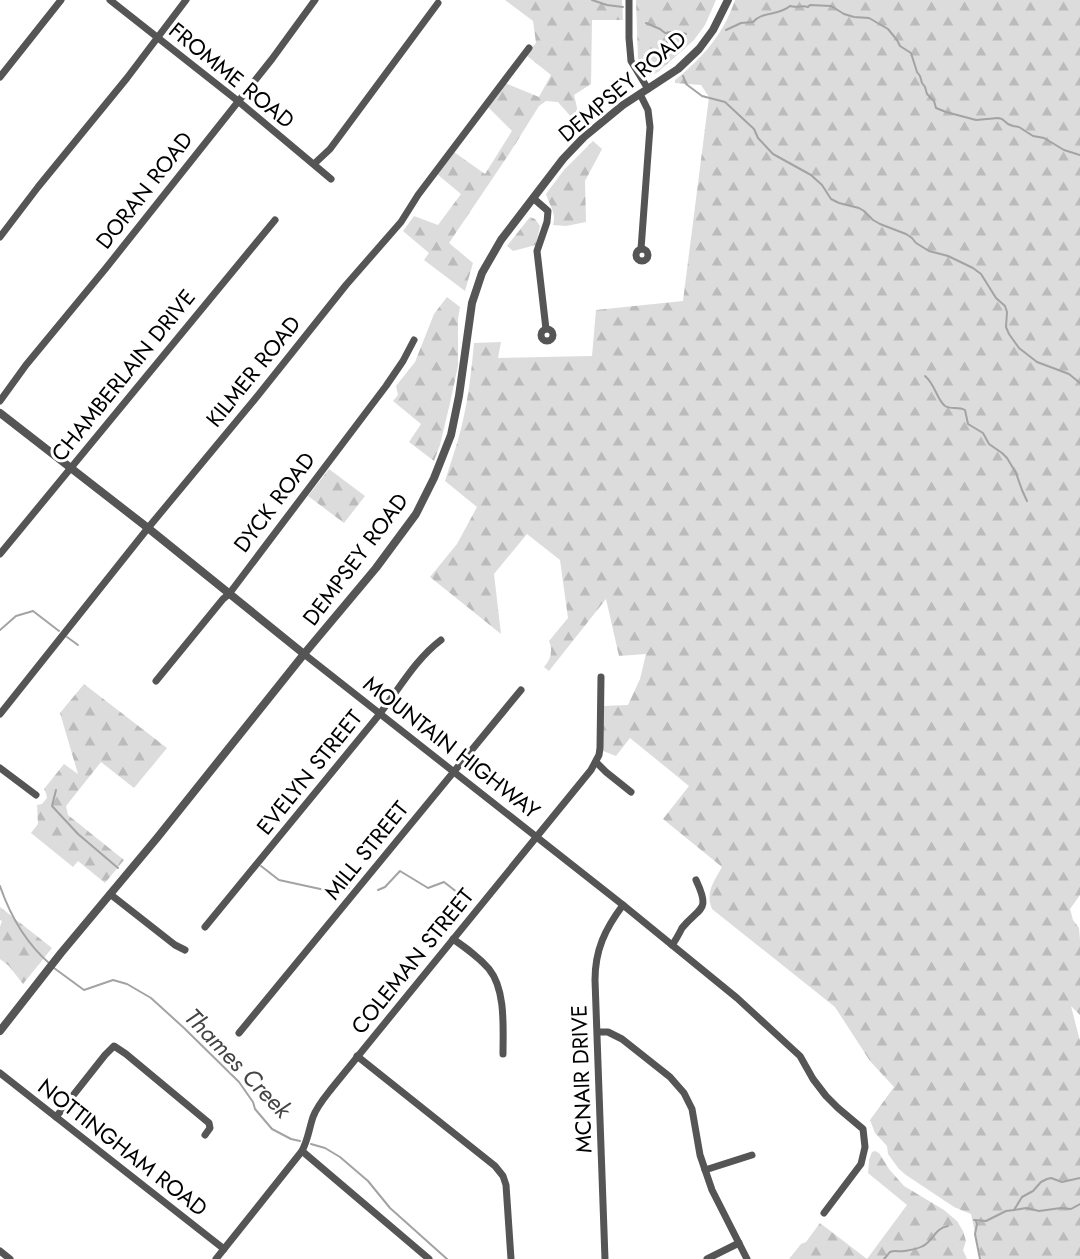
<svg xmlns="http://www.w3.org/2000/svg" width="1080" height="1259" font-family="Jost,sans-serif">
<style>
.forest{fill:url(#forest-firs)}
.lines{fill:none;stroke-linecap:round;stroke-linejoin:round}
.stream{stroke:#a3a3a3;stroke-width:2}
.minor{stroke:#555;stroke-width:7}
.tertiary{stroke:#555;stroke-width:8}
.labels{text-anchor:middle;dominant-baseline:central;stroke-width:6;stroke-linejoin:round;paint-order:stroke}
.street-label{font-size:22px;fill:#000;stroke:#fff}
.water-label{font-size:24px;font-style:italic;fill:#444;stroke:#fff}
</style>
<defs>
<pattern id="forest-firs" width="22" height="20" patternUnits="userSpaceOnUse" patternTransform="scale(1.5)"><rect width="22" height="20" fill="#dcdcdc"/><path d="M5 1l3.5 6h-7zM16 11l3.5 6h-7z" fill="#bbb"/></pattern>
</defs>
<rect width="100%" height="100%" fill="#fff"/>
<!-- forest -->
<g class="forest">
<polygon points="505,0 622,0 623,20 592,20 591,84 574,95 579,116 573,119 558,102 546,101 539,106 509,154 449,243 473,263 465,291 424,260 429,253 403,231 414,216 438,225 461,194 437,174 454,152 485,174 512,131 488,107 505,83 539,97 551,75 526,55 536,43 533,21"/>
<polygon points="636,0 716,0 705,25 694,40 658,72 649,76 642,70 638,60"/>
<path d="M 735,0 L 1080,0 L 1080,895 L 1070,909 L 1073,920 L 1079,928 L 1080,940 L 1080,1015 L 1071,1006 L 1080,1041 L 1080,1259 L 981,1259 L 971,1214 L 954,1207 L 906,1175 L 899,1169 L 888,1154 L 887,1146 L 875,1133 L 870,1120 L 894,1087 L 870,1061 L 835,1007 L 712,909 C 705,893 714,881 722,867 L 663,819 L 689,786 L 630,738 L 616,756 L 603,751 L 603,706 L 628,705 L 640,679 L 646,654 L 619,656 L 606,599 L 549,671 L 544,667 C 551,659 553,651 549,641 L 568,618 L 560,560 L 527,534 L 494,574 L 501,634 L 430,577 L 457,544 L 477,507 L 445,481 C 449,467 454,454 458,440 C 467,409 471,376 474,343 L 501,342 L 498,358 L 592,356 L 596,310 L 683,301 L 709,97 L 701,85 L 675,83 L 675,80 C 703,57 723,35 735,0 Z"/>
<path d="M 593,141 L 602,149 L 585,181 L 586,222 L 566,226 L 553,225 C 557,213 549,205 546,194 L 564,170 Z"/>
<polygon points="530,217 535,219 540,226 536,245 513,251 507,246"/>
<polygon points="447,297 460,307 458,319 458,366 450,403 440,445 434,461 409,442 421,424 393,401 398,395 396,386 415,362 434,314"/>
<polygon points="329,469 365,496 344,523 308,496"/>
<polygon points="84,684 167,748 134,788 101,762 66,806 68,815 124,860 105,883 78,861 73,867 31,833 38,824 37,805 42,804 47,798 46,793 44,789 64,764 78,774 60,713"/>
<polygon points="0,907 52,948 23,984 9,966 0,959 0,927 2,921 0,920"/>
<polygon points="875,1151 879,1153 889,1169 904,1186 944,1210 957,1221 963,1231 966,1241 963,1250 967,1259 789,1259 801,1244 806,1242 820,1223 867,1259 907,1205 868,1173 869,1160 872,1152"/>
</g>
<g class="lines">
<!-- stream -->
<g class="stream">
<polyline points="592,0 607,5 623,7"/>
<polyline points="646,23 660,29 665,33 677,31 686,34"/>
<path d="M 726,30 L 741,23 L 753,22 C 762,11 779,16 790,6 C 797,8 802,5 808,7 L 810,5 L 831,6 L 844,14 L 854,17 L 869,18 L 888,29 L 897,40 L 900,46 L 911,53 L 917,72 L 920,76 L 922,83 L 925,87 L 927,94 L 934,101 L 936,108 L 946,112 L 976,120 L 998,118 L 1002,119 L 1008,124 L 1013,126 L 1019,127 L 1033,136 L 1044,138 L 1064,150 L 1080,155"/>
<polyline points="667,52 667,41 670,33"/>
<polyline points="683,76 686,84 702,96 725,102 754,129 758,138 773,154 811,175 822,185 831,199 839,203 859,208 864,211 873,220 880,224 906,234 912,238 916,243 929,251 948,256 973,268 981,274 996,298 1005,306 1007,312 1006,327 1009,334 1019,348 1037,362 1069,374 1080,383"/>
<path d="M 925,376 C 935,384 937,400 945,406 C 952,410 958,406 965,410 L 968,424 L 983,433 L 989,444 L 1002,453 L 1007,458 L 1016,473 L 1022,490 L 1027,501"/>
<polyline points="0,630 16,616 33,611 59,631"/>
<polyline points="67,637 78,645"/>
<polyline points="56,790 52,806 78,834 118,868"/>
<polyline points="261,866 279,880 334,892 349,888"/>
<path d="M 0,886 C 10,915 27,944 50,964"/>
<polyline points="378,890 385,887 400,871 428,888 444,882 467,900"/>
<polyline points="54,968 84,990 113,980 127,984 151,998 184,1028 239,1082 253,1102 255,1109 272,1129 291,1139 300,1141"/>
<polyline points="311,1144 325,1148 340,1157 368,1181 390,1208 447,1259"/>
<polyline points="1014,1210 1022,1197 1033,1191 1041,1182 1047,1179 1051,1178 1062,1182 1080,1178"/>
<polyline points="974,1220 986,1221 1006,1211 1014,1210 1026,1208 1039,1211 1061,1208 1071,1209 1080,1204"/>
<polyline points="976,1221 977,1224 975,1234 980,1259"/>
<path d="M 884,1259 C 885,1258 889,1253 890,1252 C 895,1250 900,1252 904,1251 C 910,1250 918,1249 923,1246 C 933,1241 935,1228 948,1226"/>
</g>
<!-- minor -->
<g class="minor">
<polyline points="110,0 238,101 331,179"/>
<polyline points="629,0 629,38 631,61 648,89"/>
<polyline points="0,77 61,0"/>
<polyline points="640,94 648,110 650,127 641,249"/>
<polyline points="314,164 330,149 438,3"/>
<polyline points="533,198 548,211 547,222 537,251 546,329"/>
<polyline points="0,237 38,187 127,78 186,0"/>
<circle cx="642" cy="255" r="6"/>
<circle cx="547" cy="335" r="6"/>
<polyline points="0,401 26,365 106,268 272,59 315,0"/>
<polyline points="0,554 275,220"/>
<polyline points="304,654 623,905 737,998 788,1045 800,1056 813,1079 826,1096 838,1108 863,1129 865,1147 861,1164 824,1213"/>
<polyline points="156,681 223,599 229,594 386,386 403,361 414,340"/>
<polyline points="0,714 148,528 255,399 346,285 401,222 418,195 529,48"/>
<polyline points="596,762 606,772 631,792"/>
<polyline points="0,768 36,795"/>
<polyline points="110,894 175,945 185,950"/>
<path d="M 205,927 C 261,859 317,790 374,721 C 396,695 413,661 441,640"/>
<path d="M 453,939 C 466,948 479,957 489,969 C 506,990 503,1028 503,1054"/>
<path d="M 672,945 C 676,940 679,934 682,928 C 700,906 711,912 696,880"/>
<polyline points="598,1032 608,1032 622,1039 670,1077 684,1093 692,1109 700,1155 712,1190 747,1259"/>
<polyline points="239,1033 521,690"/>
<polyline points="357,1056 495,1166 503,1176 506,1185 511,1259"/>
<polyline points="0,1073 224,1249"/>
<polyline points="56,1117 105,1055 114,1046 126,1054 209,1123 210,1128 205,1135"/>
<polyline points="302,1151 429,1259"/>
<polyline points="705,1170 752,1155"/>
<polyline points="0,1251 10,1259"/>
<path d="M 216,1259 L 302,1151 C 308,1140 309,1129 313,1117 C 317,1106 325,1097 332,1088 L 591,770 L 599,755 L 600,748 L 601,677"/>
<path d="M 605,1259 L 595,980 C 595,950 605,929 623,905"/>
<polyline points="707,1259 739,1243"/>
</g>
<!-- tertiary -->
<g class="tertiary">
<polyline points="0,413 148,528 304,654"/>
<polyline points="0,1031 61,953 157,838 304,654 376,568 416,514 434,478 451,435 459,396 472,303 482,273 501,240 563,159 584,137 623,105 678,69 699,49 713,30 728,0"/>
</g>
</g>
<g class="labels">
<!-- street labels -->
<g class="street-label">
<text transform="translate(232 75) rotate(39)">FROMME ROAD</text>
<text transform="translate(622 86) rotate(-40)">DEMPSEY ROAD</text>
<text transform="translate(144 190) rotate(-52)">DORAN ROAD</text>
<text transform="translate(253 371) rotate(-51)">KILMER ROAD</text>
<text transform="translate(123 375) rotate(-51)">CHAMBERLAIN DRIVE</text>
<text transform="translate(274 502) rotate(-53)">DYCK ROAD</text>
<text transform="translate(355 559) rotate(-53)">DEMPSEY ROAD</text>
<text transform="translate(452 747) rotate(38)">MOUNTAIN HIGHWAY</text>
<text transform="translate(309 772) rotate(-51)">EVELYN STREET</text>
<text transform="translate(366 850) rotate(-51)">MILL STREET</text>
<text transform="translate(412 961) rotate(-51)">COLEMAN STREET</text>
<text transform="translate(581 1079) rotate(-92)">MCNAIR DRIVE</text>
<text transform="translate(123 1147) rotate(38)">NOTTINGHAM ROAD</text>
</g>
<!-- water labels -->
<g class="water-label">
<text transform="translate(238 1063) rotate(46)">Thames Creek</text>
</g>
</g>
</svg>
